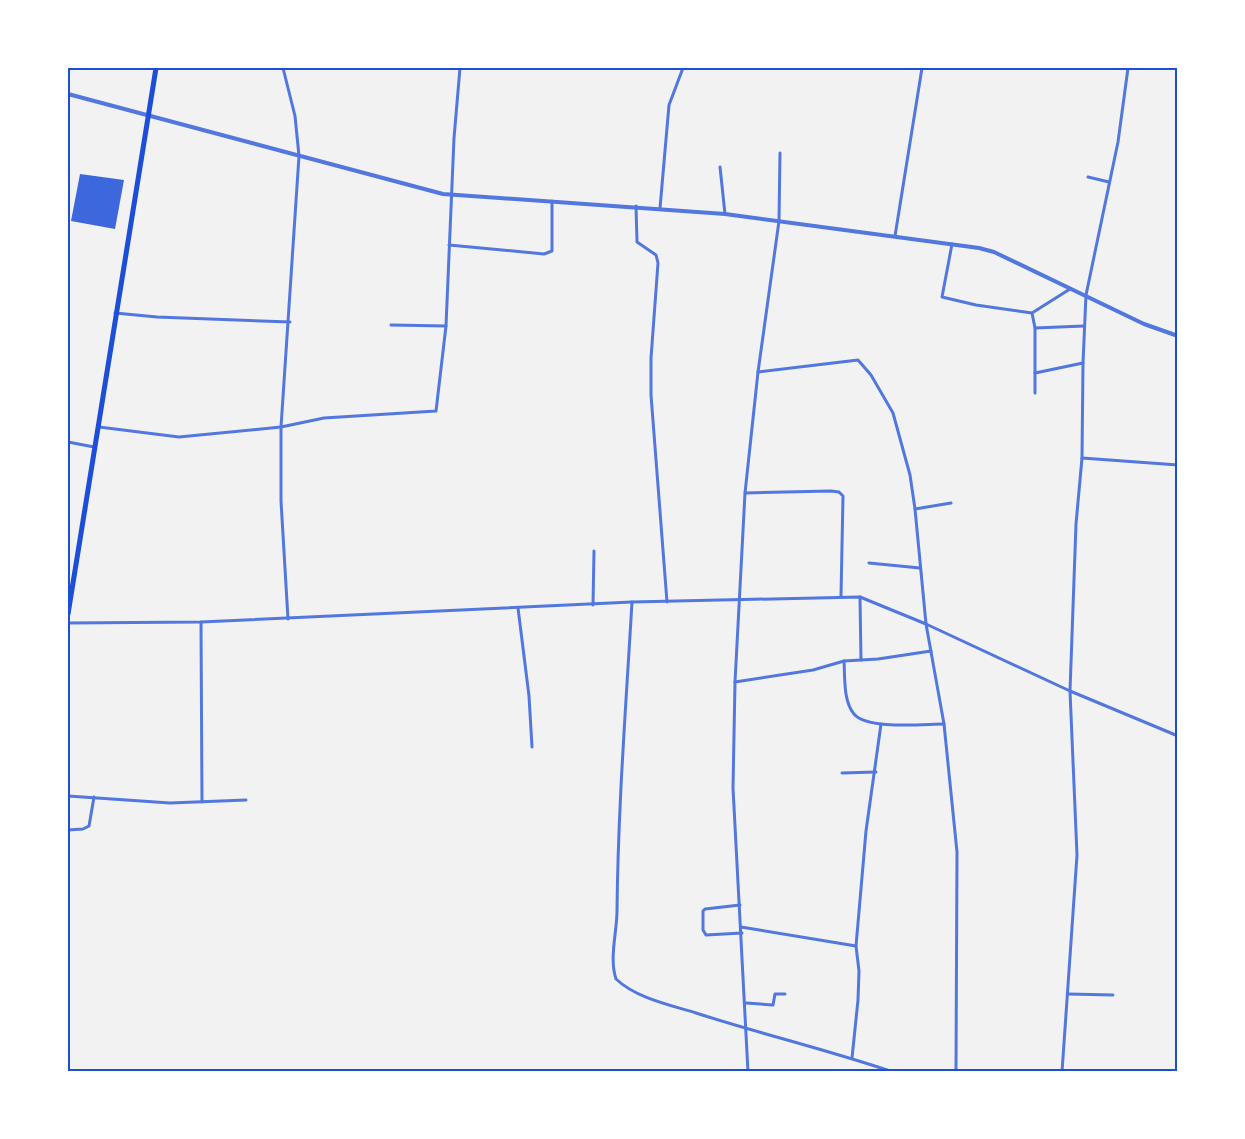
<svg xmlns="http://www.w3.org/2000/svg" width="1245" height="1139" font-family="Jost,sans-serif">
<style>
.building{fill:#3d67dc}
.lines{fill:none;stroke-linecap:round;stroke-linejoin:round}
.minor{stroke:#5277de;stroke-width:3}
.tertiary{stroke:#5277de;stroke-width:4}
.trunk{stroke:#1d4ed8;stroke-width:5}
.neatline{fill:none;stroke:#1d4ed8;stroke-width:2}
</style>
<rect width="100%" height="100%" fill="#f2f2f2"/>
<!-- building -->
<polygon class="building" points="80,174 124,180 115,229 71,221"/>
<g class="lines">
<!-- minor -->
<g class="minor">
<polyline points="283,68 295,116 299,156 281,427 281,501 288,619"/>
<polyline points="720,167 725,214"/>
<polyline points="1088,177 1109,182"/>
<polyline points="636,206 637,242 656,255 658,263 651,358 651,395 667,602"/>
<polyline points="660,208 669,105 683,68"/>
<polyline points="895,236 922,68"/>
<polyline points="952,244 942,297 976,305 1032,313"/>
<polyline points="449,245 544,254 552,251 552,201"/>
<polyline points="115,313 157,317 290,322"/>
<polyline points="391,325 446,326"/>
<polyline points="1035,328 1084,326"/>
<polyline points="758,372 858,360 871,375 893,413 910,475 915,509 926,624 944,724 957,852 956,1072"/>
<polyline points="1035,373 1083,363"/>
<polyline points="1035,393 1035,328 1032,313 1070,289"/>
<polyline points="99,427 179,437 281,427 324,418 436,411 446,326 454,138 460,68"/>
<polyline points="68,442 94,447"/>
<polyline points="1082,458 1178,465"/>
<polyline points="745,493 831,491 839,492 843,496 841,596"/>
<polyline points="915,509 951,503"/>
<polyline points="869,563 920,568"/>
<polyline points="860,597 861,660"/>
<path d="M 632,602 C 626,705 618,808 617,911 C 617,932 609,958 616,979 C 636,998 670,1005 696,1013 C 761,1034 828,1050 893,1072"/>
<polyline points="593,605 594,551"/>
<polyline points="518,608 529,696 532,747"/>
<polyline points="201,622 202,802"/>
<polyline points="68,623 201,622 632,602 860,597 926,624 1070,691 1178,736"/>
<path d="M 844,661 C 845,676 843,701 854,714 C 867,730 924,724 944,724"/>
<polyline points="735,682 813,670 844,661 878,659 931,651"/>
<polyline points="842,773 876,772"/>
<polyline points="68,796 170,803 246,800"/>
<polyline points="68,830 83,829 89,826 94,797"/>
<polyline points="740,905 705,909 703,911 703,930 706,935 742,933"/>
<polyline points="741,927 856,946"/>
<polyline points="1068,994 1113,995"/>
<polyline points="746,1003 773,1005 775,994 785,994"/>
<polyline points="852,1058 858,1000 859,971 856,946 866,831 881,724"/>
<polyline points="748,1072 733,788 735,682 745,493 758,372 779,221 780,153"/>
<polyline points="1062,1072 1077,855 1070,691 1076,524 1082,458 1083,363 1086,295 1118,142 1128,68"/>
</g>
<!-- tertiary -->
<polyline class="tertiary" points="68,94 443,194 725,214 979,248 994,252 1144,324 1178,336"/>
<!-- trunk -->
<polyline class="trunk" points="68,614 156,68"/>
</g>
<!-- border -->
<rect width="1245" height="1139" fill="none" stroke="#ffffff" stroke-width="138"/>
<rect x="69" y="69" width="1107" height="1001" class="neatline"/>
</svg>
